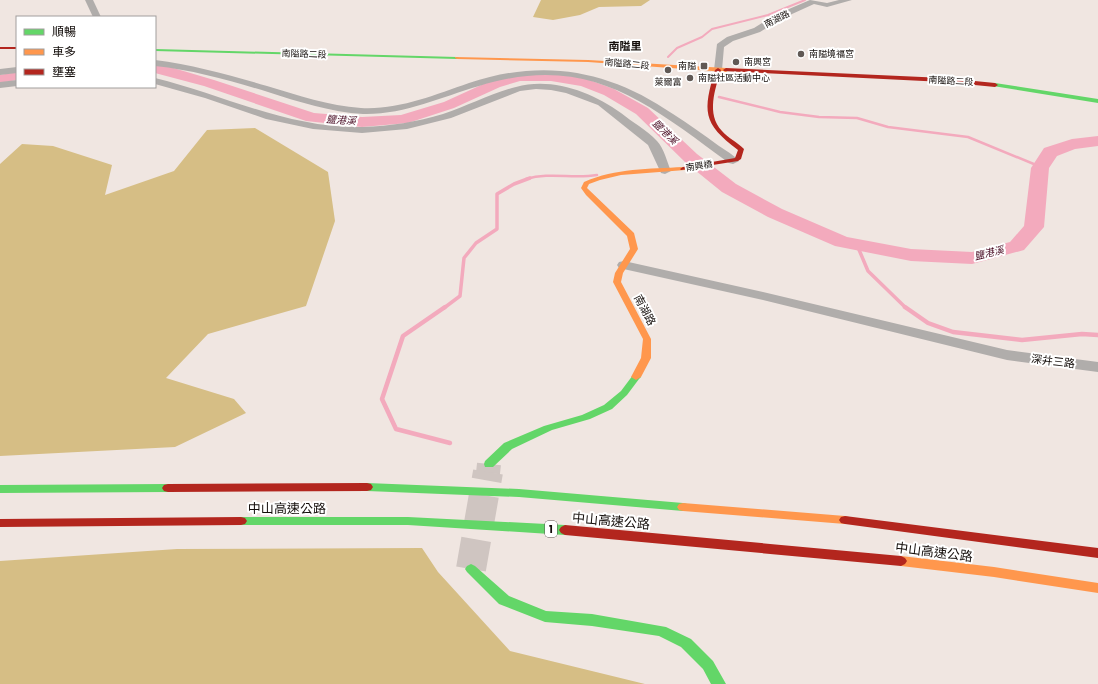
<svg xmlns="http://www.w3.org/2000/svg" width="1098" height="684" font-family="Poppins,'Noto Sans TC',sans-serif">
<style>
.forest{fill:#d6be85}
.lines{fill:none;stroke-linecap:round;stroke-linejoin:round}
.stream-far3{stroke:#f3aabd;stroke-width:2}
.stream-far2{stroke:#f3aabd;stroke-width:2.5}
.stream-far1{stroke:#f3aabd;stroke-width:3.5}
.stream{stroke:#f3aabd;stroke-width:4.5}
.river{fill:#f3aabd;fill-rule:evenodd}
.secondary-tunnel-far1{stroke:#cfc5c1;stroke-width:24;stroke-dasharray:24 12;stroke-linecap:butt}
.secondary-tunnel{stroke:#cfc5c1;stroke-width:30;stroke-dasharray:30 15;stroke-linecap:butt}
.street{fill:#b0adab;fill-rule:evenodd}
.fast{fill:#63d668;fill-rule:evenodd}
.slow{fill:#ff974d;fill-rule:evenodd}
.jam{fill:#b3261e;fill-rule:evenodd}
.poi-dot{fill:#605955;stroke:#fff;stroke-width:1.5}
.labels{text-anchor:middle;dominant-baseline:central;stroke-width:4;stroke-linejoin:round;paint-order:stroke}
.far-street-label{font-size:9px;fill:#130d0a;stroke:#fff}
.far-poi-label{font-size:9px;fill:#130d0a;stroke:#fff;text-anchor:start}
.far-water-label{font-size:10px;font-style:italic;fill:#4b0f26;stroke:#fff}
.shield{fill:#fff;stroke:#5a5654;stroke-width:1}
.shield-label{font-size:10px;font-weight:bold;fill:#130d0a}
.far-quarter-label{font-size:11px;font-weight:bold;fill:#130d0a;stroke:#fff}
.street-label{font-size:11px;fill:#130d0a;stroke:#fff}
.near-street-label{font-size:13px;fill:#130d0a;stroke:#fff}
</style>
<rect width="100%" height="100%" fill="#f0e6e1"/>
<!-- forest -->
<g class="forest">
<polygon points="541,0 650,0 641,6 599,7 580,15 553,20 533,17"/>
<polygon points="255,128 328,172 335,221 306,306 208,334 166,378 234,399 246,413 175,447 0,456 0,164 22,144 53,146 112,165 105,195 174,171 207,130"/>
<polygon points="422,548 438,572 510,651 645,684 0,684 0,561 177,549"/>
</g>
<g class="lines">
<!-- stream-far3 -->
<polyline class="stream-far3" points="668,57 677,48 702,37 712,29 768,15 805,0"/>
<!-- stream-far2 -->
<g class="stream-far2">
<polyline points="719,97 780,112 819,117 857,118 888,127 968,137 1041,167"/>
<path d="M 526,179 C 550,172 573,179 597,175"/>
</g>
<!-- stream-far1 -->
<g class="stream-far1">
<polyline points="857,245 868,271 906,308"/>
<polyline points="444,308 460,296 464,258 476,243 497,229 497,194 514,184 530,178"/>
</g>
<!-- stream -->
<g class="stream">
<polyline points="445,307 403,336 382,399 396,429 450,443"/>
<polyline points="905,307 928,323 953,332 1022,340 1082,334 1098,335"/>
</g>
<!-- river -->
<g class="river">
<polygon points="155,65 170,67 214,80 314,113 362,117 401,115 444,102 490,81 519,73 551,73 584,78 614,89 648,108 697,154 736,184 782,209 847,237 911,249 972,252 1010,242 1024,226 1031,168 1044,148 1072,139 1098,136 1098,146 1075,149 1057,156 1049,168 1044,227 1024,250 972,264 911,261 835,246 768,217 722,192 685,162 636,114 604,95 581,86 551,81 520,81 500,87 454,108 408,123 362,127 306,121 204,86 155,73"/>
<polygon points="17,72 17,80 0,83 0,75"/>
</g>
<!-- secondary-tunnel-far1 -->
<polyline class="secondary-tunnel-far1" points="488,473 489,464"/>
<!-- secondary-tunnel -->
<polyline class="secondary-tunnel" points="471,569 488,472"/>
<!-- street -->
<g class="street">
<polygon points="85,0 93,0 101,17 93,17"/>
<polygon points="810,0 827,3 839,0 852,0 827,7 814,4 781,19 760,32 733,41 724,47 722,70 721,72 715,72 714,70 717,44 727,37 754,28 775,15"/>
<path d="M 155,60 C 193,65 230,75 267,86 C 298,95 329,106 361,108 C 399,110 434,95 469,83 C 544,58 609,70 673,114 C 689,124 704,135 719,146 C 725,150 734,155 739,161 L 733,164 L 729,163 C 646,102 588,52 479,86 C 441,97 404,115 363,114 C 331,112 299,102 268,92 C 231,81 194,70 155,66 Z"/>
<polygon points="17,67 17,73 0,75 0,69"/>
<path d="M 155,78 C 224,95 290,129 363,127 C 390,126 417,122 443,114 C 468,106 491,93 516,87 C 552,77 592,92 621,113 C 632,122 647,130 657,141 C 664,148 667,162 671,171 L 665,174 L 661,173 L 648,145 L 598,105 L 566,93 L 551,90 L 536,89 L 520,91 L 451,118 L 407,129 L 362,133 L 313,129 L 266,119 L 205,98 L 155,84 Z"/>
<polygon points="17,80 17,86 0,88 0,82"/>
<polygon points="624,261 763,292 1007,350 1098,362 1098,372 1007,360 763,300 619,268 617,265 619,262"/>
</g>
<!-- fast -->
<g class="fast">
<polygon points="155,49 457,57 459,58 457,59 155,51"/>
<polygon points="995,83 1098,99 1098,103 993,86 993,84"/>
<polygon points="636,374 641,377 639,379 627,395 612,409 590,419 552,430 512,449 493,467 485,467 484,464 485,461 504,443 544,426 582,415 604,405 621,391 633,375"/>
<polygon points="367,483 519,489 683,503 687,504 689,507 687,510 683,511 519,497 367,491 363,490 361,487 363,484"/>
<polygon points="168,484 172,485 174,488 172,491 168,492 0,493 0,485"/>
<polygon points="241,517 408,517 565,525 569,527 571,530 569,533 565,535 408,525 241,525 237,524 235,521 237,518"/>
<polygon points="471,564 475,566 509,596 546,611 592,614 666,627 691,639 713,661 726,684 711,684 703,669 681,647 659,636 592,626 545,622 499,604 467,572 465,569 467,566"/>
</g>
<!-- slow -->
<g class="slow">
<polygon points="455,57 588,60 726,68 729,70 726,72 588,62 457,59 455,58"/>
<path d="M 683,167 L 686,169 L 685,170 L 621,175 L 600,180 L 589,184 L 587,188 L 634,233 L 638,249 L 623,273 L 621,282 L 651,339 L 651,358 L 641,377 L 636,380 L 631,377 L 641,358 L 643,339 L 613,282 L 615,273 L 630,249 L 627,236 L 586,195 L 581,188 L 584,182 C 616,168 649,169 683,167 Z"/>
<polygon points="683,503 845,516 849,517 851,520 849,523 845,524 683,511 679,510 677,507 679,504"/>
<polygon points="901,556 994,567 1098,583 1098,593 994,577 901,566 897,564 895,561 897,558"/>
</g>
<!-- jam -->
<g class="jam">
<rect x="0" y="47" width="17" height="2"/>
<path d="M 718,68 L 721,70 C 715,89 706,114 722,131 C 728,138 737,142 744,149 L 741,159 L 738,161 L 681,170 L 680,169 L 683,167 L 735,158 L 738,150 C 702,123 703,111 715,70 Z"/>
<polygon points="726,68 944,78 995,83 998,85 995,87 944,82 724,71 723,70"/>
<polygon points="367,483 371,484 373,487 371,490 367,491 168,492 164,491 162,488 164,485 168,484"/>
<polygon points="845,516 1098,548 1098,558 845,524 841,523 839,520 841,517"/>
<polygon points="241,517 245,518 247,521 245,524 241,525 0,527 0,519"/>
<polygon points="565,525 901,556 905,558 907,561 905,564 901,566 565,535 561,533 559,530 561,527"/>
</g>
</g>
<!-- markers -->
<g class="poi-dot">
<circle cx="801" cy="54" r="4"/>
<circle cx="736" cy="62" r="4"/>
<rect x="700" y="62" width="8" height="8" rx="2"/>
<circle cx="668" cy="70" r="4"/>
<circle cx="690" cy="78" r="4"/>
</g>
<g class="labels">
<!-- far-street labels -->
<g class="far-street-label">
<text transform="translate(777 19) rotate(-27)">南湖路</text>
<text transform="translate(304 54) rotate(2)">南隘路二段</text>
<text transform="translate(627 64) rotate(5)">南隘路二段</text>
<text transform="translate(951 81) rotate(3)">南隘路二段</text>
<text transform="translate(699 166) rotate(-9)">南興橋</text>
</g>
<!-- far-poi labels -->
<g class="far-poi-label">
<text x="809" y="54">南隘境福宮</text>
<text x="744" y="62">南興宮</text>
<text x="696" y="66" text-anchor="end">南隘</text>
<text x="698" y="78">南隘社區活動中心</text>
<text x="668" y="82" text-anchor="middle">萊爾富</text>
</g>
<!-- far-water labels -->
<g class="far-water-label">
<text transform="translate(341 120) rotate(4)">鹽港溪</text>
<text transform="translate(665 132) rotate(44)">鹽港溪</text>
<text transform="translate(989 253) rotate(-14)">鹽港溪</text>
</g>
<!-- shield labels -->
<rect class="shield" x="545" y="521" width="12" height="16" rx="3"/>
<g class="shield-label">
<text x="551" y="529">1</text>
</g>
<!-- far-quarter labels -->
<g class="far-quarter-label">
<text x="625" y="46">南隘里</text>
</g>
<!-- street labels -->
<g class="street-label">
<text transform="translate(645 310) rotate(62)">南湖路</text>
<text transform="translate(1053 361) rotate(7)">深井三路</text>
</g>
<!-- near-street labels -->
<g class="near-street-label">
<text x="287" y="508">中山高速公路</text>
<text transform="translate(611 521) rotate(5)">中山高速公路</text>
<text transform="translate(934 552) rotate(7)">中山高速公路</text>
</g>
</g>
<!-- legend -->
<rect x="16" y="16" width="140" height="72" fill="#ffffff" stroke="#a19e9d"/>
<rect x="24" y="29" width="20" height="6" fill="#63d668" stroke="#a19e9d"/>
<text x="52" y="36" font-size="12" fill="#130d0a">順暢</text>
<rect x="24" y="49" width="20" height="6" fill="#ff974d" stroke="#a19e9d"/>
<text x="52" y="56" font-size="12" fill="#130d0a">車多</text>
<rect x="24" y="69" width="20" height="6" fill="#b3261e" stroke="#a19e9d"/>
<text x="52" y="76" font-size="12" fill="#130d0a">壅塞</text>
</svg>
